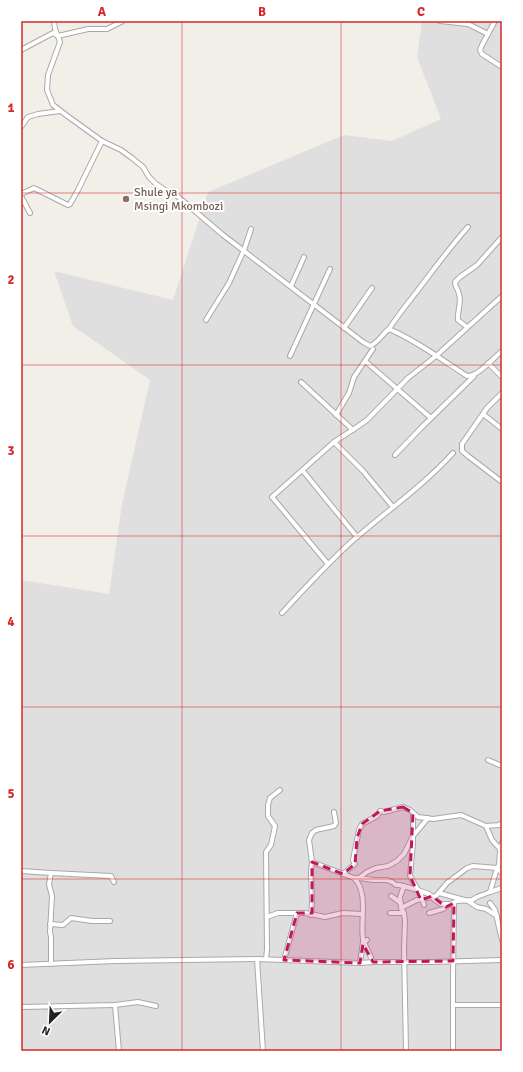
<svg xmlns="http://www.w3.org/2000/svg" width="523" height="1072" font-family="Signika,sans-serif">
<style>
.residential{fill:#e0dfdf}
.lines{fill:none;stroke-linecap:round;stroke-linejoin:round}
.minor-casing{stroke:#a9a9a9;stroke-width:6}
.minor{stroke:#fff;stroke-width:4}
.marked{fill:#c2185b;fill-opacity:0.2;stroke:#c2185b;stroke-width:3;stroke-dasharray:8 5;stroke-linejoin:round}
.grid{fill:none;stroke:#d62828;stroke-width:1;stroke-opacity:0.55}
.education-dot{fill:#8d6e63;stroke:#fff;stroke-width:1.5}
.labels{text-anchor:middle;dominant-baseline:central;stroke-width:4;stroke-linejoin:round;paint-order:stroke}
.education-label{font-size:12px;fill:#785e54;stroke:#fff;text-anchor:start}
.neatline{fill:none;stroke:#d62828;stroke-width:1.5}
.grid-label{font-size:13px;text-anchor:middle;font-weight:bold;fill:#d62828}
</style>
<rect width="100%" height="100%" fill="#f2efe9"/>
<!-- residential -->
<polygon class="residential" points="422,21 502,21 502,1051 21,1051 21,580 109,594 122,504 150,380 73,326 54,271 173,300 208,192 344,135 392,141 441,119 417,57"/>
<g class="lines">
<!-- minor casing -->
<g class="minor-casing">
<g id="minor">
<polyline points="54,21 55,29 58,36"/>
<path d="M 123,21 L 107,29 L 88,29 L 58,36 L 60,42 L 48,75 L 47,90 L 53,105 L 66,115 L 102,141 L 121,150 L 132,158 L 143,167 L 149,177 L 156,184 L 165,190 L 176,195 L 223,235 L 363,342 L 370,346 C 378,343 382,334 389,329 C 417,341 442,360 467,376 C 479,376 493,358 502,351"/>
<polyline points="440,21 468,24 488,34"/>
<polyline points="495,21 482,45 480,50 482,54 502,67"/>
<polyline points="21,50 53,33 58,36"/>
<polyline points="21,127 28,117 38,114 60,111"/>
<polyline points="21,194 34,188 68,205 70,204 78,190 102,141"/>
<polyline points="21,196 30,213"/>
<polyline points="291,286 304,257"/>
<polyline points="206,320 229,283 244,250 251,229"/>
<path d="M 467,327 L 458,320 C 457,311 462,302 459,294 C 458,289 455,287 455,282 L 460,277 L 477,265 L 502,237"/>
<polyline points="344,328 372,288"/>
<path d="M 389,329 C 398,315 408,303 418,290 C 434,269 450,247 468,227"/>
<polyline points="290,356 330,269"/>
<polyline points="365,361 431,418"/>
<polyline points="488,363 502,377"/>
<polyline points="301,382 353,430"/>
<polyline points="502,393 487,408 462,444 462,451 468,456 502,482"/>
<polyline points="483,414 502,429"/>
<polyline points="336,415 349,393 354,377 373,349"/>
<polyline points="334,442 363,471 393,507"/>
<polyline points="395,455 422,427 474,376"/>
<polyline points="303,471 357,537"/>
<polyline points="328,564 272,497 334,442 357,427 367,420 408,378 436,356 502,296"/>
<path d="M 282,613 C 304,589 326,565 350,543 C 384,513 422,487 453,453"/>
<polyline points="488,760 502,766"/>
<polyline points="413,813 413,843 410,876 418,890"/>
<polyline points="486,826 492,840 500,849"/>
<polyline points="312,862 354,878 359,878 374,880 387,880 392,882 396,885 399,885 418,890 429,894 435,900 441,904 450,904"/>
<polyline points="21,871 51,873 49,884 52,896 50,932 51,937 51,964"/>
<polyline points="51,873 111,876 114,882"/>
<polyline points="343,874 355,864 353,860 359,830 362,824 377,816 380,811 384,812 403,807 410,810 418,817 433,819 461,815 486,826 499,825 502,823"/>
<path d="M 354,878 C 369,893 360,920 363,939 C 364,944 367,948 369,953 C 371,956 371,959 373,962"/>
<polyline points="359,878 367,872 376,868 388,866 397,861 404,854 413,836 428,818"/>
<polyline points="404,886 400,897 401,908 404,913 405,921 404,948 406,1051"/>
<polyline points="420,891 424,905"/>
<polyline points="490,892 502,888"/>
<polyline points="439,893 468,901 477,907 486,909 497,916"/>
<polyline points="391,896 394,898 401,903"/>
<polyline points="490,903 495,910 502,940"/>
<polyline points="401,908 417,900 436,896 447,883 467,868 473,866 497,868 502,873"/>
<polyline points="390,913 404,913"/>
<polyline points="429,913 443,909 450,904 457,901 472,900 477,897 490,892 497,868 499,865 500,851 502,843"/>
<polyline points="311,915 312,903 311,872 312,862 309,840 312,833 316,830 334,826 336,823 334,812"/>
<polyline points="267,917 278,913 305,913 325,917 343,913 362,914"/>
<polyline points="50,924 63,925 71,918 92,921 110,921"/>
<polyline points="257,959 263,1051"/>
<polyline points="266,959 267,949 266,852 271,845 275,826 268,816 268,805 270,798 280,790"/>
<polyline points="284,960 297,913"/>
<polyline points="360,963 363,942 367,940"/>
<polyline points="21,965 115,961 257,959 360,963 373,962 432,962 502,960"/>
<polyline points="115,1005 119,1051"/>
<polyline points="453,1005 502,1005"/>
<polyline points="22,1007 115,1005 138,1002 156,1006"/>
<polyline points="453,1051 453,977 454,903"/>
</g>
</g>
<!-- minor -->
<use href="#minor" class="minor"/>
</g>
<!-- marked area -->
<path class="marked" d="M 403,807 L 413,813 L 410,876 L 421,900 L 432,896 L 446,907 L 454,903 L 453,961 L 373,962 L 363,944 L 360,963 L 284,960 L 297,913 L 312,913 L 312,862 L 343,874 L 355,864 L 357,838 L 362,824 L 380,811 Z"/>
<!-- grid -->
<path class="grid" d="M 182,21 L 182,1051M 341,21 L 341,1051M 21,193 L 502,193M 21,365 L 502,365M 21,536 L 502,536M 21,707 L 502,707M 21,879 L 502,879"/>
<!-- markers -->
<circle class="education-dot" cx="126" cy="199" r="4"/>
<g class="labels">
<!-- education labels -->
<g class="education-label">
<text x="134" y="192">Shule ya<tspan x="134" dy="14">Msingi Mkombozi</tspan></text>
</g>
</g>
<!-- border -->
<rect width="523" height="1072" fill="none" stroke="#ffffff" stroke-width="44"/>
<!-- north arrow -->
<g transform="translate(50 1022) rotate(204)" stroke="#ffffff" stroke-width="3" paint-order="stroke">
<path d="M0-3L7 15L0 10L-7 15Z" fill="#222222"/>
<text y="-6" font-size="11" font-weight="bold" text-anchor="middle" fill="#222222">N</text>
</g>
<rect x="22" y="22" width="479" height="1028" class="neatline"/>
<g class="grid-label">
<text x="102" y="16">A</text>
<text x="262" y="16">B</text>
<text x="421" y="16">C</text>
<text x="11" y="112">1</text>
<text x="11" y="284">2</text>
<text x="11" y="455">3</text>
<text x="11" y="626">4</text>
<text x="11" y="798">5</text>
<text x="11" y="969">6</text>
</g>
</svg>
